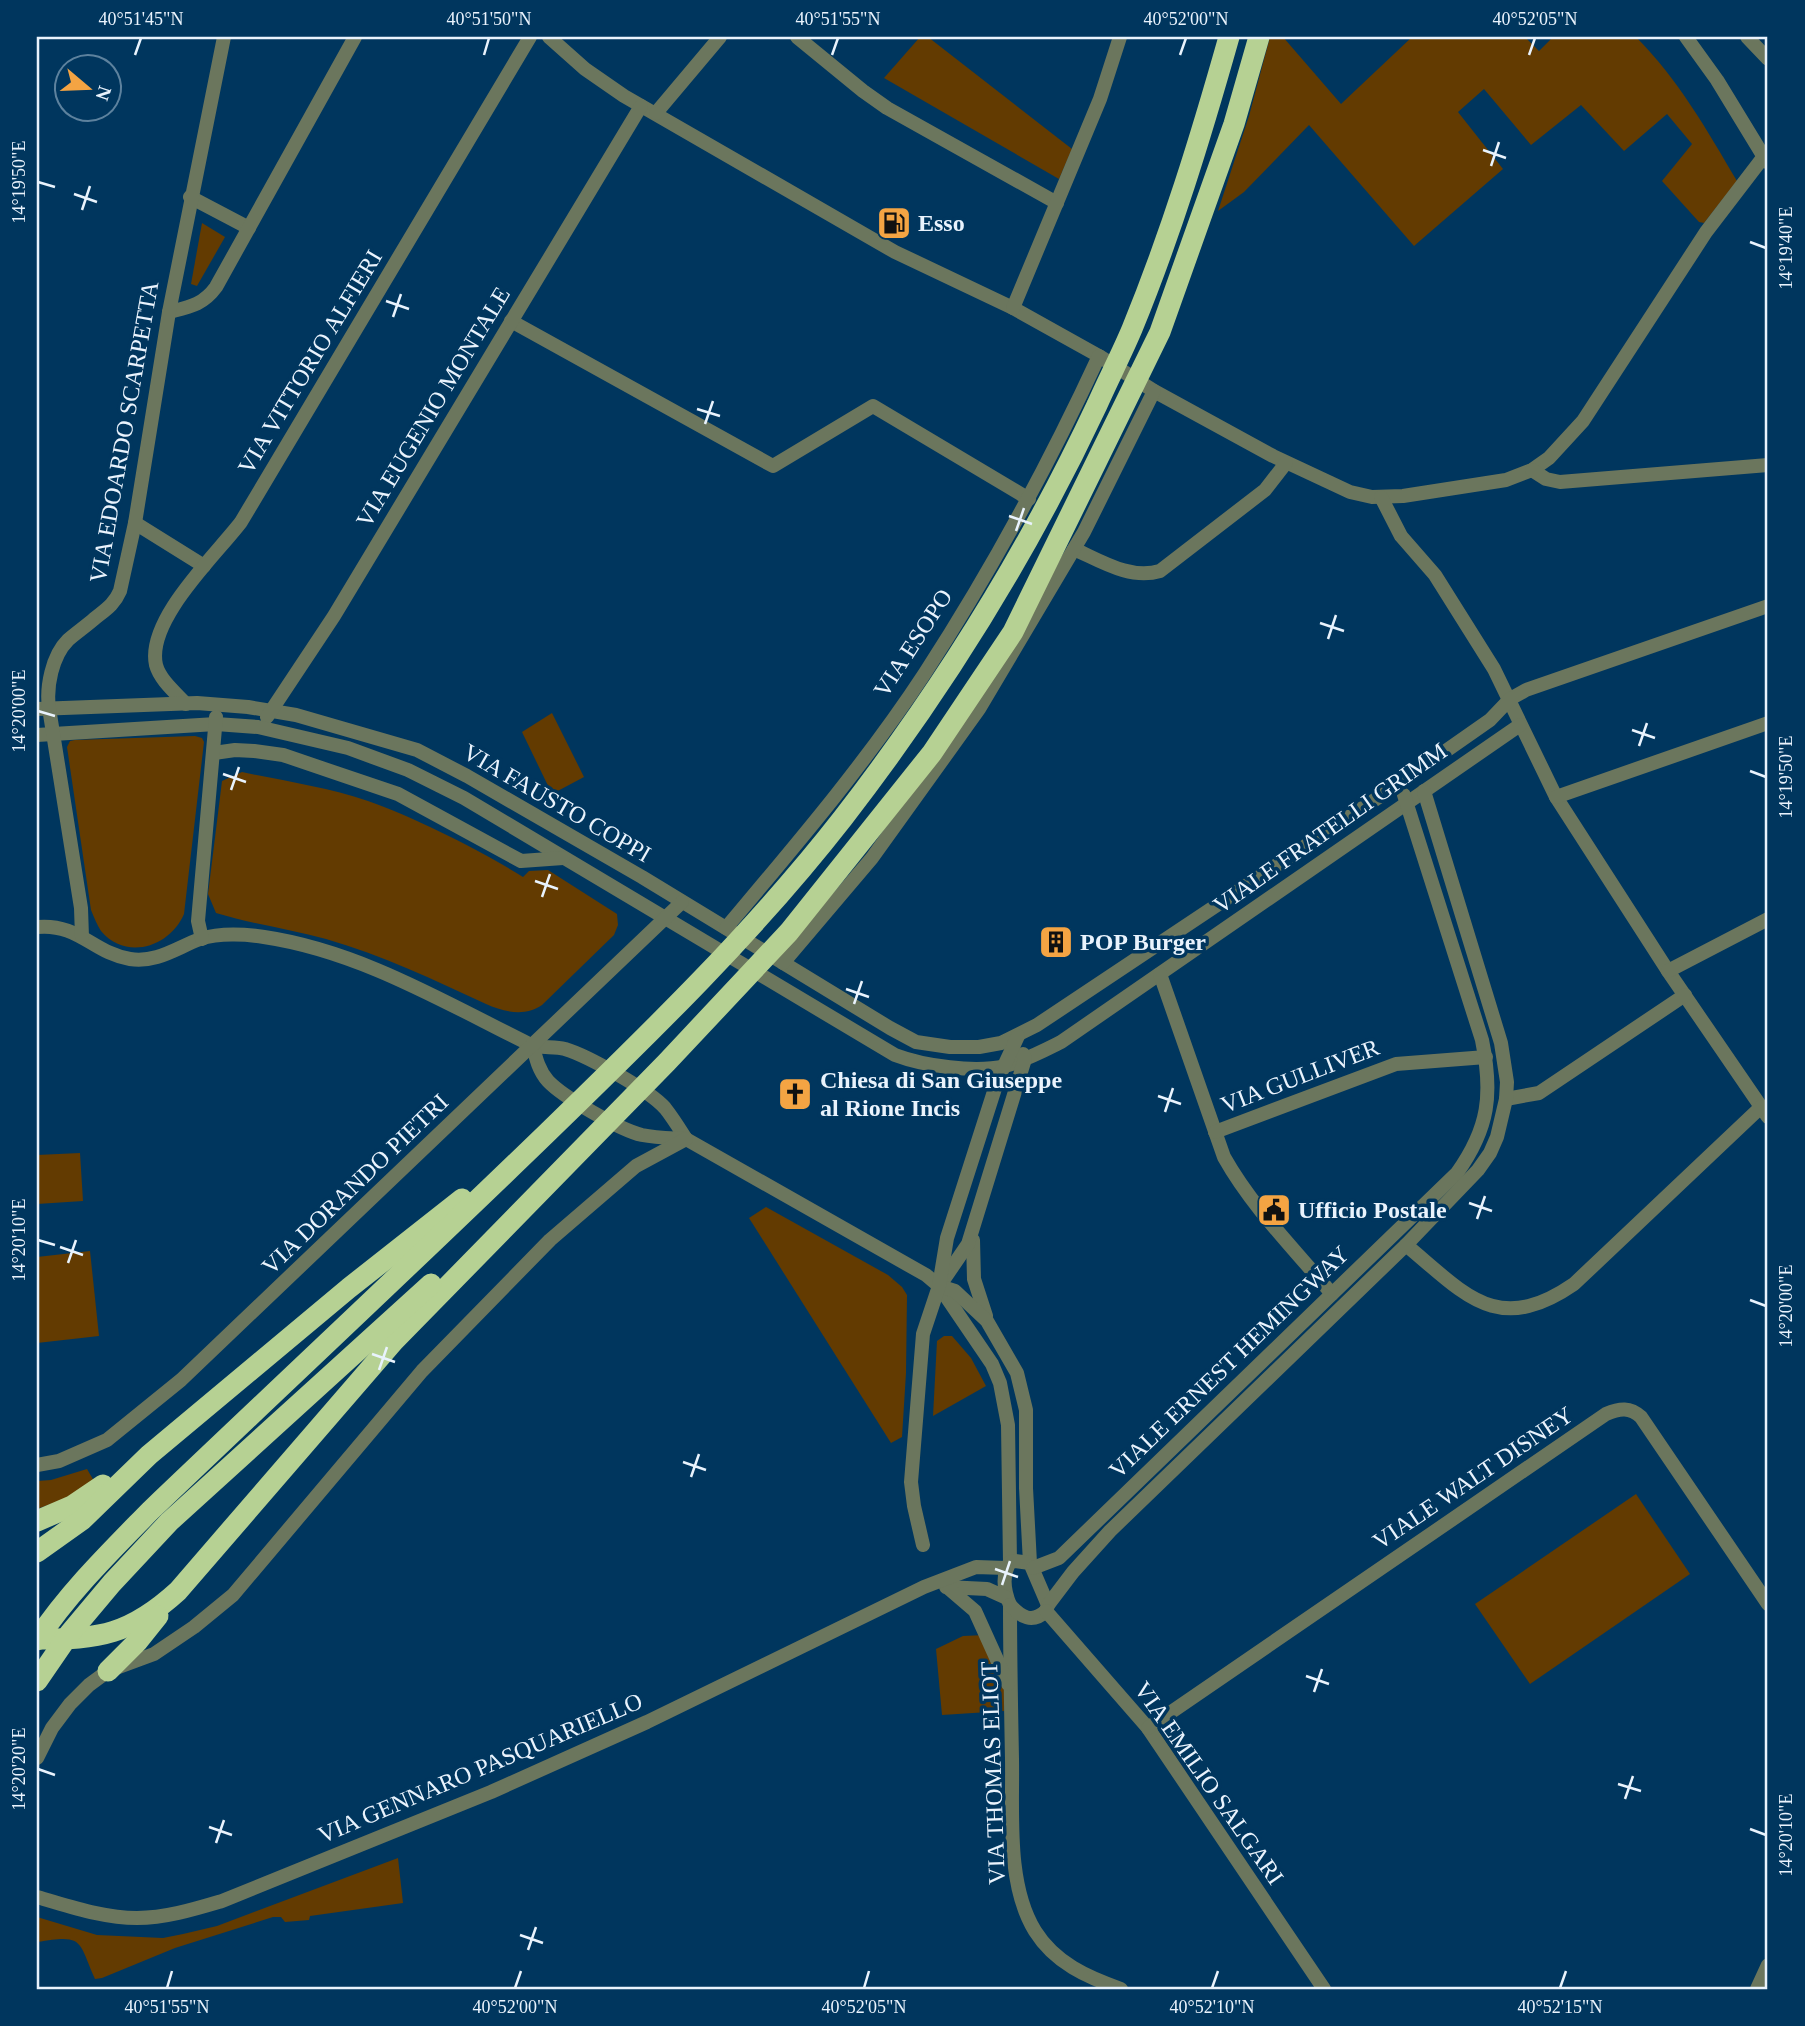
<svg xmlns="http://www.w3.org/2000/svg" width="1805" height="2026" font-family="Georgia,serif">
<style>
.green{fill:#633b01}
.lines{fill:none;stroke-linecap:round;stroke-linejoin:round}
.minor{stroke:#6b765d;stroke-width:14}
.highway{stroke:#b6d193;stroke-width:21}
.ticks{fill:none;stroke:#e9f3fd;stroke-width:2.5}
.labels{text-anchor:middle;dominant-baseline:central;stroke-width:7;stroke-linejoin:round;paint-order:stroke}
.poi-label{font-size:24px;font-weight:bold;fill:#e9f3fd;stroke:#00365e;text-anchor:start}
.street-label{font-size:24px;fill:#e9f3fd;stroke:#00365e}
.neatline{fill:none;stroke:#e9f3fd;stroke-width:2.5}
.ticks-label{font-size:18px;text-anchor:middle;fill:#e9f3fd}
</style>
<rect width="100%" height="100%" fill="#00365e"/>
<!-- green -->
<g class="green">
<polygon points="920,37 928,37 1072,149 1059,179 884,78"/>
<path d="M 1270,37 L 1283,37 L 1341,104 L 1412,37 L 1525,37 L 1539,51 L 1553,37 L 1636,37 C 1678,79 1707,130 1737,181 L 1704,223 L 1699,222 L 1662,181 L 1692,144 L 1667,114 L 1624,151 L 1581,105 L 1531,145 L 1484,89 L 1458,112 L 1503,169 L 1414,246 L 1309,125 L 1244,192 L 1218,211 L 1249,116 Z"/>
<polygon points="202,223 225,237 197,286 191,284"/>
<polygon points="552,713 584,777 552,794 522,732"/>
<path d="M 195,736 L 202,738 L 204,742 L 184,914 C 170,947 126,961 101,931 C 97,925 94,917 91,910 L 67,747 L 70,741 L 75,740 Z"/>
<path d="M 242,772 C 284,781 327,787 368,801 C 416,818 480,850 523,877 L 529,871 L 548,870 L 617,914 L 618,925 L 614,935 L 542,1005 C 525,1017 504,1012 486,1004 C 434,980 382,955 326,939 C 290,929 252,924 216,913 L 208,894 L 222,781 Z"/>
<polygon points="80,1153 83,1201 37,1204 37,1155"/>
<polygon points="766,1207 888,1275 902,1287 907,1295 906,1373 902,1437 891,1443 749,1218"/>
<polygon points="90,1251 99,1336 37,1343 37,1257"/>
<polygon points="944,1336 952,1336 971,1358 986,1386 933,1416 937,1341"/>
<polygon points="87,1469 94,1481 70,1497 37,1509 37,1481 51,1480"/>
<polygon points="1636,1494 1690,1574 1530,1684 1475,1604"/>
<polygon points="985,1635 991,1664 1005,1669 1004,1711 942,1715 936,1649 963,1636"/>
<path d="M 398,1858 L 403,1903 L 310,1916 L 309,1920 L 285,1922 L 281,1917 L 273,1917 L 175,1948 L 102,1978 L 95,1979 C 78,1940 84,1934 37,1942 L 37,1917 L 97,1935 L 163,1938 L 183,1934 L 217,1926 Z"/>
</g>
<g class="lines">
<!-- minor -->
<g class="minor">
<polyline points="549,37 585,69 624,96 895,252 1013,308 1099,356 1154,391 1273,456 1350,492 1372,497 1403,496 1506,480 1532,470 1549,458 1583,421 1706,232 1768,151"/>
<polyline points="797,37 863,91 887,108 1057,203"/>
<polyline points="1686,37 1717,80 1767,162"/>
<polyline points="1747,37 1768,59"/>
<polyline points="656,113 720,37"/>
<polyline points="190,197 249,228"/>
<polyline points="1013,308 1100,99 1120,37"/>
<path d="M 169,312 C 189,307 203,305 216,287 L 355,37"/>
<polyline points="511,321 773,466 873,406 1029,499"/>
<polyline points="1532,470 1546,479 1560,482 1768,465"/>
<polyline points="1381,497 1401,536 1435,575 1494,669 1556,797 1668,971 1768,1117"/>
<polyline points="135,523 204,566"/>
<path d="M 1074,549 C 1101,561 1130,580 1160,571 L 1265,490 L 1286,463"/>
<path d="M 186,704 C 176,693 160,680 156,665 C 146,620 216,555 241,522 L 530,37"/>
<polyline points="37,709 197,703 248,707 296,715 417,750 467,776 642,877 890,1028 916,1042 950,1047 979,1047 1001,1043 1037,1025 1400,783 1490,720 1510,699 1526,690 1768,606"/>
<polyline points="267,717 334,616 641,106"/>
<path d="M 37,735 L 216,724 L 258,727 L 348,748 L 408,770 L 464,798 L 895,1055 C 924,1066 975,1073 1005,1066 C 1024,1061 1043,1051 1061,1042 L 1520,725"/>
<polyline points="214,753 235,750 254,751 283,755 398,794 521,861 563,858"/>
<polyline points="1556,797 1768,723"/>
<path d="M 37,927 C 79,923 93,953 130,959 C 157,963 176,948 200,939 C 219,933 245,934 264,937 C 359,951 444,1002 529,1044 C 539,1049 553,1046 565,1049 C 588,1056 649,1090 665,1108 C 673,1118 679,1128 686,1139"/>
<path d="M 726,928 C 795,846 866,763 925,673 C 990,573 1049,464 1099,356"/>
<path d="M 82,937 L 81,908 L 49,708 C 46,687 52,656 68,640 C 76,633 86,626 94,619 C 105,610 114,605 120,591 L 135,523 L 169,312 L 224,37"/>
<polyline points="202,939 198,921 216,717"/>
<polyline points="783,963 872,858 979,709 1084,532 1154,391"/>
<polyline points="1668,971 1768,919"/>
<path d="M 1160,974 L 1224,1157 C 1252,1207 1295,1250 1332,1294"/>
<path d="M 533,1046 C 536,1059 539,1071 548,1081 C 563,1097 620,1130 642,1135 C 657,1138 671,1138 686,1139 L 926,1275 L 939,1286 L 992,1364 L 1000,1383 L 1008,1425 L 1010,1562 C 1002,1575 1004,1591 1010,1605 C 1010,1656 1011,1707 1012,1759 C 1013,1812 1006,1884 1035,1931 C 1055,1963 1087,1977 1121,1989"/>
<polyline points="1506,1099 1539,1093 1685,995"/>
<polyline points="1215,1132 1396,1064 1486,1057"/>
<polyline points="973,1240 974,1279 986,1316"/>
<path d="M 1406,1245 C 1465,1294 1497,1337 1574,1284 L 1761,1107"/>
<polyline points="940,1285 968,1244 1025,1059 1023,1054"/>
<polyline points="939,1286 955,1291 987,1321 1017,1373 1026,1410 1026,1488 1030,1563"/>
<polyline points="37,1465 59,1461 107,1440 181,1380 682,902"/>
<polyline points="923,1545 914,1506 911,1482 923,1334 939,1286 947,1238 998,1079 1018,1036"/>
<polyline points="1010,1562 1015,1561 1030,1563 1048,1605 1046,1611"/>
<path d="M 1033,1568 L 1059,1558 L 1457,1173 C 1489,1128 1493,1094 1482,1040 L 1404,795"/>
<polyline points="946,1587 987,1589 1007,1598"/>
<polyline points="947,1587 975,1611 1008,1684"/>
<path d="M 1010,1605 C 1021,1617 1032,1624 1046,1611"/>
<polyline points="1048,1605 1073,1572 1110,1531 1406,1245 1478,1170 1490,1153 1497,1137 1506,1099 1507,1082 1501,1043 1424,791"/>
<polyline points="1046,1611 1148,1728 1324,1989"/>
<path d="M 1148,1728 L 1606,1414 C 1620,1408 1630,1407 1641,1417 L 1768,1604"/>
<polyline points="37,1758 52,1728 70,1704 89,1685 108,1671 154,1654 194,1627 233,1595 422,1371 550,1240 636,1166 686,1139"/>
<path d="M 37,1897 C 69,1906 103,1918 137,1918 C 166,1918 195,1909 222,1901 L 491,1792 L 647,1722 L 924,1587 L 976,1567 L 1006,1568"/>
<polyline points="1757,1989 1768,1965"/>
</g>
<!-- highway -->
<g class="highway">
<polyline points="37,1521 72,1506 103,1485"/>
<polyline points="37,1552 82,1520 149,1455 349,1288 462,1199"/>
<path d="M 37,1639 C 99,1640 131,1634 178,1591 L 394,1341 L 667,1062 L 789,932 L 932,753 L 1013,632 L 1160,332 L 1234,124 L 1259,37"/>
<path d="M 37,1640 C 69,1592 110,1552 150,1511 C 283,1384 417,1259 549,1131 C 652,1031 755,931 843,818 C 942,690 1028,552 1097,405 C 1108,380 1121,355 1132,329 C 1171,234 1201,136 1229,37"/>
<polyline points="108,1671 138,1641 158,1616"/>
<polyline points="37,1681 70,1633 112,1583 169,1522 431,1284"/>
</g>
</g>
<!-- ticks -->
<path class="ticks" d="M 135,55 L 141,38M 484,55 L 489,38M 832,55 L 838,38M 1180,55 L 1186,38M 1529,55 L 1535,38M 1483,150 L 1506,158M 1491,166 L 1499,142M 38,182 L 55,187M 74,194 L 97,202M 82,210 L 90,186M 1750,242 L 1766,248M 386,301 L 409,309M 393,317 L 401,294M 697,409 L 720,416M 705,424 L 713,401M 1009,516 L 1032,524M 1016,531 L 1024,508M 1320,623 L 1344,631M 1328,639 L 1336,615M 38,711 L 55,716M 1632,730 L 1655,738M 1639,746 L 1647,723M 1750,771 L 1766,777M 223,774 L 246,782M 231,790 L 239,767M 535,881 L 558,889M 542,897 L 550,874M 846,989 L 869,997M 854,1004 L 862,981M 1158,1096 L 1181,1104M 1165,1112 L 1173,1088M 1469,1203 L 1492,1211M 1477,1219 L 1485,1196M 38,1240 L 55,1245M 60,1247 L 83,1255M 68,1263 L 76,1240M 1750,1300 L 1766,1306M 372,1354 L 395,1362M 379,1370 L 387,1347M 683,1462 L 706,1470M 691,1477 L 699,1454M 995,1569 L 1018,1577M 1002,1585 L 1010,1561M 1306,1676 L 1329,1684M 1314,1692 L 1322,1669M 38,1769 L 55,1775M 1618,1784 L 1641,1791M 1625,1799 L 1633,1776M 209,1827 L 232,1835M 1750,1829 L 1766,1835M 216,1843 L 224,1820M 520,1935 L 543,1943M 528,1950 L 536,1927M 167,1988 L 172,1971M 515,1988 L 521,1971M 864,1988 L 869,1971M 1212,1988 L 1218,1971M 1560,1988 L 1566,1971"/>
<!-- icons -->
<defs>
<g id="fuel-square" transform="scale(1.75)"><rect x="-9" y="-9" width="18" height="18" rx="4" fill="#f4a443" stroke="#00365e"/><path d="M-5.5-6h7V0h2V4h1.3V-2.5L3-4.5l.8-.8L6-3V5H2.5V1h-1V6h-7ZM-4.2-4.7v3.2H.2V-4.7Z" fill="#111"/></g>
<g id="building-square" transform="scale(1.75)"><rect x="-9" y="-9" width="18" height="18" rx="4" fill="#f4a443" stroke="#00365e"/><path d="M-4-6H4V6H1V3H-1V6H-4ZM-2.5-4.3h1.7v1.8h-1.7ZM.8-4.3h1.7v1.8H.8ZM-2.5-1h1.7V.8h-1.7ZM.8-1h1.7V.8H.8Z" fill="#111"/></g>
<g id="church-square" transform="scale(1.75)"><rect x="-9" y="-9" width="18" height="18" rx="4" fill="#f4a443" stroke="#00365e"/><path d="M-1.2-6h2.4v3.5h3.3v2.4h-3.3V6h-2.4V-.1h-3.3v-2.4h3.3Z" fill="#111"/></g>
<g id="civic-square" transform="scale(1.75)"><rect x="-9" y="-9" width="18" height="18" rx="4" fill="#f4a443" stroke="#00365e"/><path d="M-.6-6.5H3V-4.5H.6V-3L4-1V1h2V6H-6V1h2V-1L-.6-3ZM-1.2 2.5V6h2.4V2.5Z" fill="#111"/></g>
</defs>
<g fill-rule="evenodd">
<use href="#fuel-square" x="894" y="223"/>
<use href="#building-square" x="1056" y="942"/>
<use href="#church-square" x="795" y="1094"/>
<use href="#civic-square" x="1274" y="1210"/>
</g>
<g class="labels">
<!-- poi labels -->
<g class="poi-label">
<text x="918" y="223">Esso</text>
<text x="1080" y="942">POP Burger</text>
<text x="820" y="1080">Chiesa di San Giuseppe<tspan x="820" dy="28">al Rione Incis</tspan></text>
<text x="1298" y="1210">Ufficio Postale</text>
</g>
<!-- street labels -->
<g class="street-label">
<text transform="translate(310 362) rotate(-59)">VIA VITTORIO ALFIERI</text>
<text transform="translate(433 407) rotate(-59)">VIA EUGENIO MONTALE</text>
<text transform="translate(124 432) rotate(-80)">VIA EDOARDO SCARPETTA</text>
<text transform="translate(913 643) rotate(-57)">VIA ESOPO</text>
<text transform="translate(557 803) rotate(30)">VIA FAUSTO COPPI</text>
<text transform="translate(1330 828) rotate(-35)">VIALE FRATELLI GRIMM</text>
<text transform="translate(1300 1076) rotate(-21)">VIA GULLIVER</text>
<text transform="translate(355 1184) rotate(-44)">VIA DORANDO PIETRI</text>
<text transform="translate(1229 1362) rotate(-44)">VIALE ERNEST HEMINGWAY</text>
<text transform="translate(1473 1478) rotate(-34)">VIALE WALT DISNEY</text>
<text transform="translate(480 1768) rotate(-23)">VIA GENNARO PASQUARIELLO</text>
<text transform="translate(993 1773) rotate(-92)">VIA THOMAS ELIOT</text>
<text transform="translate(1209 1783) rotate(55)">VIA EMILIO SALGARI</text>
</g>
</g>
<!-- border -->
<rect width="1805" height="2026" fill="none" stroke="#00365e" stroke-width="77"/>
<!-- north arrow -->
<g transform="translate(88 88) rotate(109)"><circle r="33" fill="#00365e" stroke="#5d829e" stroke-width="2"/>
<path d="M0-5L12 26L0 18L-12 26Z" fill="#f4a443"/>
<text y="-10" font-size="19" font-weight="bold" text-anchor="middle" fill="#e9f3fd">N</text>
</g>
<rect x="38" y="38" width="1728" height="1950" class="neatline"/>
<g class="ticks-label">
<text x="141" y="25">40°51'45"N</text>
<text x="489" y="25">40°51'50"N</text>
<text x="838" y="25">40°51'55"N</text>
<text x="1186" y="25">40°52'00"N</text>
<text x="1535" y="25">40°52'05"N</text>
<text transform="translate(19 182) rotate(-90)" y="6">14°19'50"E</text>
<text transform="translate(1786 248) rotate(-90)" y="6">14°19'40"E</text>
<text transform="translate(19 711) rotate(-90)" y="6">14°20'00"E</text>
<text transform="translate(1786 777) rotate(-90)" y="6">14°19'50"E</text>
<text transform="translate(19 1240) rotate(-90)" y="6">14°20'10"E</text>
<text transform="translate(1786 1306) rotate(-90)" y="6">14°20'00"E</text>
<text transform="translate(19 1769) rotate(-90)" y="6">14°20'20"E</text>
<text transform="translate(1786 1835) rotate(-90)" y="6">14°20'10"E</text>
<text x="167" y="2013">40°51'55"N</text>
<text x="515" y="2013">40°52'00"N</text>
<text x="864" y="2013">40°52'05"N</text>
<text x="1212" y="2013">40°52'10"N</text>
<text x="1560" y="2013">40°52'15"N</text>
</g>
</svg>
